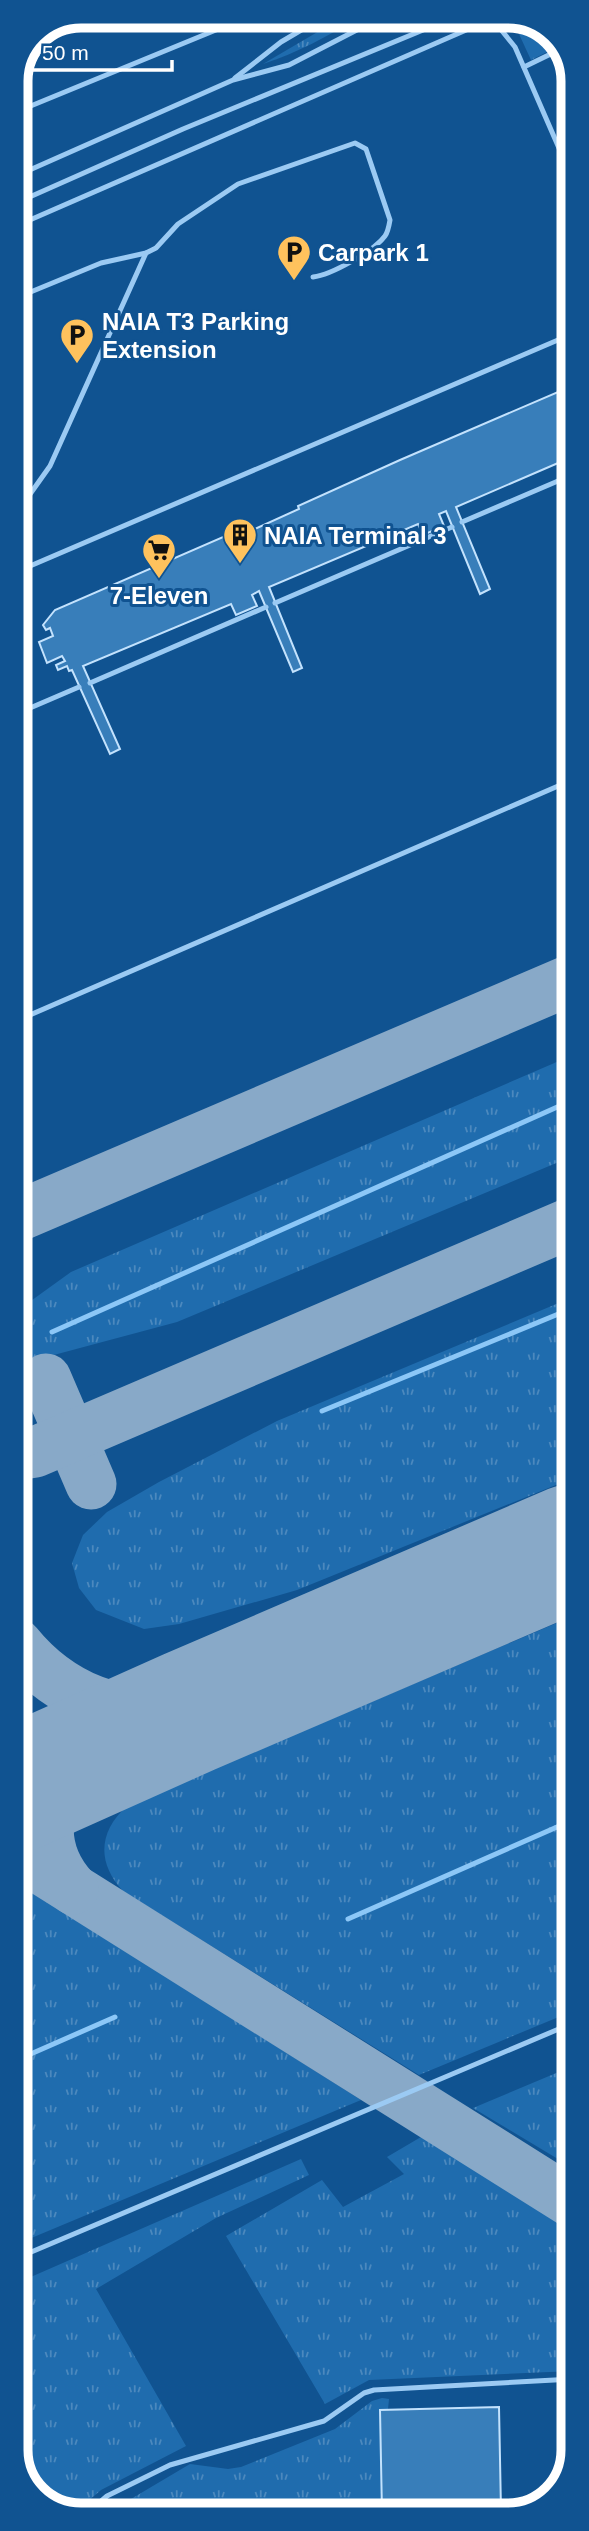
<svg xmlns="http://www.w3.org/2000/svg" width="589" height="2531" font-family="Arial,sans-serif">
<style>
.grass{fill:url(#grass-tufts)}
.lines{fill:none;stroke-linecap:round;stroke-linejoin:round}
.stream{stroke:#8cc7f7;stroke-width:5}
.taxiway{stroke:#88a9c8;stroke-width:51}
.runway{stroke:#88a9c8;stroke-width:126}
.building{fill:#387eba;stroke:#c3e2fd;stroke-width:2}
.lane{stroke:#9bcaf3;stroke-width:5}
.labels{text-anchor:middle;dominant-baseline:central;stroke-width:6;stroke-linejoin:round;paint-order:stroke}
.poi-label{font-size:24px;font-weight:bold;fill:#fff;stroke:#105391;text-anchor:start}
.rim{fill:none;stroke:#fff;stroke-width:9}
</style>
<defs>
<pattern id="grass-tufts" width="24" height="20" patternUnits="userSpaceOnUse" patternTransform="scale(1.75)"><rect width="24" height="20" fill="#1f6cae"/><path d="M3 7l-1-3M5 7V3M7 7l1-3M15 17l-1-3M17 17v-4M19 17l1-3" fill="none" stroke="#4c89be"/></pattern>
</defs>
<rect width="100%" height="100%" fill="#105391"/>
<!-- grass -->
<g class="grass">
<polygon points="502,16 516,16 551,32 559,46 531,60 519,34"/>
<path d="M 358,18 C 328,36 297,53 263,64 L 338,20 Z"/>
<polygon points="573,1055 573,1156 177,1322 50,1356 21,1358 16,1354 16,1319 28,1303 71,1272"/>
<polygon points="573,1297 573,1478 297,1590 179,1624 144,1629 96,1610 79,1588 72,1563 83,1535 107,1512 159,1482 277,1421"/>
<path d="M 573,1616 L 573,2011 L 419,2075 L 123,1891 C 97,1863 98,1832 127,1806 Z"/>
<polygon points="17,1883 20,1884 361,2100 17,2244"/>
<polygon points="573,2066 573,2168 473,2108"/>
<polygon points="421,2137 573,2230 573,2371 369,2380 325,2404 226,2236 322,2180 343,2207 404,2174 387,2157"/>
<polygon points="301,2159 309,2175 216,2218 96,2289 186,2446 101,2490 73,2514 38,2499 17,2462 17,2283"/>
<polygon points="382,2398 389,2399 388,2409 380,2410 382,2513 501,2511 501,2514 104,2515 190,2464 228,2469 241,2467 335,2429 372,2401"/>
</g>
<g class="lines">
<!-- stream -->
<g class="stream">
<polyline points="52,1332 573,1100"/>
<polyline points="322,1411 573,1308"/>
<polyline points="348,1919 573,1820"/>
<polyline points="17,2060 115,2017"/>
</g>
<!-- taxiway -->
<g class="taxiway">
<polyline points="16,1217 573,979"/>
<polyline points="46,1379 91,1484"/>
<polyline points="16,1455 35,1452 573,1222"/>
<path d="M 17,1644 C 60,1697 121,1720 189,1712"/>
<polyline points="17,1854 573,2203"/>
<path d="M 73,1889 C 37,1850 41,1797 80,1761"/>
</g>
<!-- runway -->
<polyline class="runway" points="17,1789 189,1712 573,1547"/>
</g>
<!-- building -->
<g class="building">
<polygon points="572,386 572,457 456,507 490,589 480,594 446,511 439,514 444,526 423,535 418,524 269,587 302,668 293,672 259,591 252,595 257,606 236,615 231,604 83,666 120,749 110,754 72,670 69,671 67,666 58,670 56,665 65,661 62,656 47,663 39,642 53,636 50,628 46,630 43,625 55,610 246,527 248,532 299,509 298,506 400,460"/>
<polygon points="499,2407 501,2511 382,2513 380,2410"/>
</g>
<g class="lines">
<!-- lane -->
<g class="lane">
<polyline points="524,67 561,49"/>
<polyline points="235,78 281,42 325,16"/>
<polyline points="16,112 250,16"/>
<polyline points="16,176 233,80 289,65 384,16"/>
<polyline points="16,203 183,129 457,16"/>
<polyline points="16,226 480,24 498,26 515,47 572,178"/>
<path d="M 16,298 L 101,263 L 146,253 L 156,248 L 178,224 L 238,184 L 355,143 L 366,149 L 390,220 C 389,226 388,232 385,236 C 374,251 331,275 313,277"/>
<polyline points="16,502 28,497 50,466 146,253"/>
<polyline points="462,522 572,475"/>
<polyline points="16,572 572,334"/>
<polyline points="275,603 452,527"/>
<polyline points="90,683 266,607"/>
<polyline points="16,714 79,687"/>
<polyline points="16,1021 572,780"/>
<polyline points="17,2258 573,2023"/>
<polyline points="85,2515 107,2496 170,2465 324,2421 364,2393 374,2390 573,2379"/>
</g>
</g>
<!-- icons -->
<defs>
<g id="parking-pin" transform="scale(1.75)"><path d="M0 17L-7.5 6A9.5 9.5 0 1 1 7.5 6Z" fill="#ffc25d" stroke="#105391"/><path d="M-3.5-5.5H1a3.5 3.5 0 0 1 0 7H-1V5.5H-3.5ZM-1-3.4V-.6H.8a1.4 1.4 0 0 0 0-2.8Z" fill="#111"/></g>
<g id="building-pin" transform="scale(1.75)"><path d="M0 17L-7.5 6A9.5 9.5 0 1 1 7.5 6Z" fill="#ffc25d" stroke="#105391"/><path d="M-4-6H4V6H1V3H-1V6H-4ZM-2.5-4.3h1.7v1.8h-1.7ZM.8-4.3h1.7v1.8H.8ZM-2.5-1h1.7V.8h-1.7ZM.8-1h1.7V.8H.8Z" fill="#111"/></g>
<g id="supermarket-pin" transform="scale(1.75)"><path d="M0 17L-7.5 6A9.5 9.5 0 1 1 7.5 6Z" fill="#ffc25d" stroke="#105391"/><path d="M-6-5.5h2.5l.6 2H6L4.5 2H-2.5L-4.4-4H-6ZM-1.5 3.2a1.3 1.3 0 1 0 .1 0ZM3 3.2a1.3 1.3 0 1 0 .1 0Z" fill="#111"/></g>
</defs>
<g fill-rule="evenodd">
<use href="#parking-pin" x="294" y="252"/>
<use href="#parking-pin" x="77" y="335"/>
<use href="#building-pin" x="240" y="535"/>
<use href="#supermarket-pin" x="159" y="550"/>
</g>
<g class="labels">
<!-- poi labels -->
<g class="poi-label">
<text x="318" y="252">Carpark 1</text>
<text x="102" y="321">NAIA T3 Parking<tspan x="102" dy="28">Extension</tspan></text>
<text x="264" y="535">NAIA Terminal 3</text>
<text x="159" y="595" text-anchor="middle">7-Eleven</text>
</g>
</g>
<!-- crop -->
<path d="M0 0H589V2531H0ZM81 28H508A53 53 0 0 1 561 81V2450A53 53 0 0 1 508 2503H81A53 53 0 0 1 28 2450V81A53 53 0 0 1 81 28Z" fill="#105391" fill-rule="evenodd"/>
<path class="rim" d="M81 28H508A53 53 0 0 1 561 81V2450A53 53 0 0 1 508 2503H81A53 53 0 0 1 28 2450V81A53 53 0 0 1 81 28Z"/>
<!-- scale -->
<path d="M32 60v10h140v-10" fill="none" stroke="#ffffff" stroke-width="3.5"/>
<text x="42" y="60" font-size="21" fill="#ffffff" stroke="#105391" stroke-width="5" paint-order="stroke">50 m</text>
</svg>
